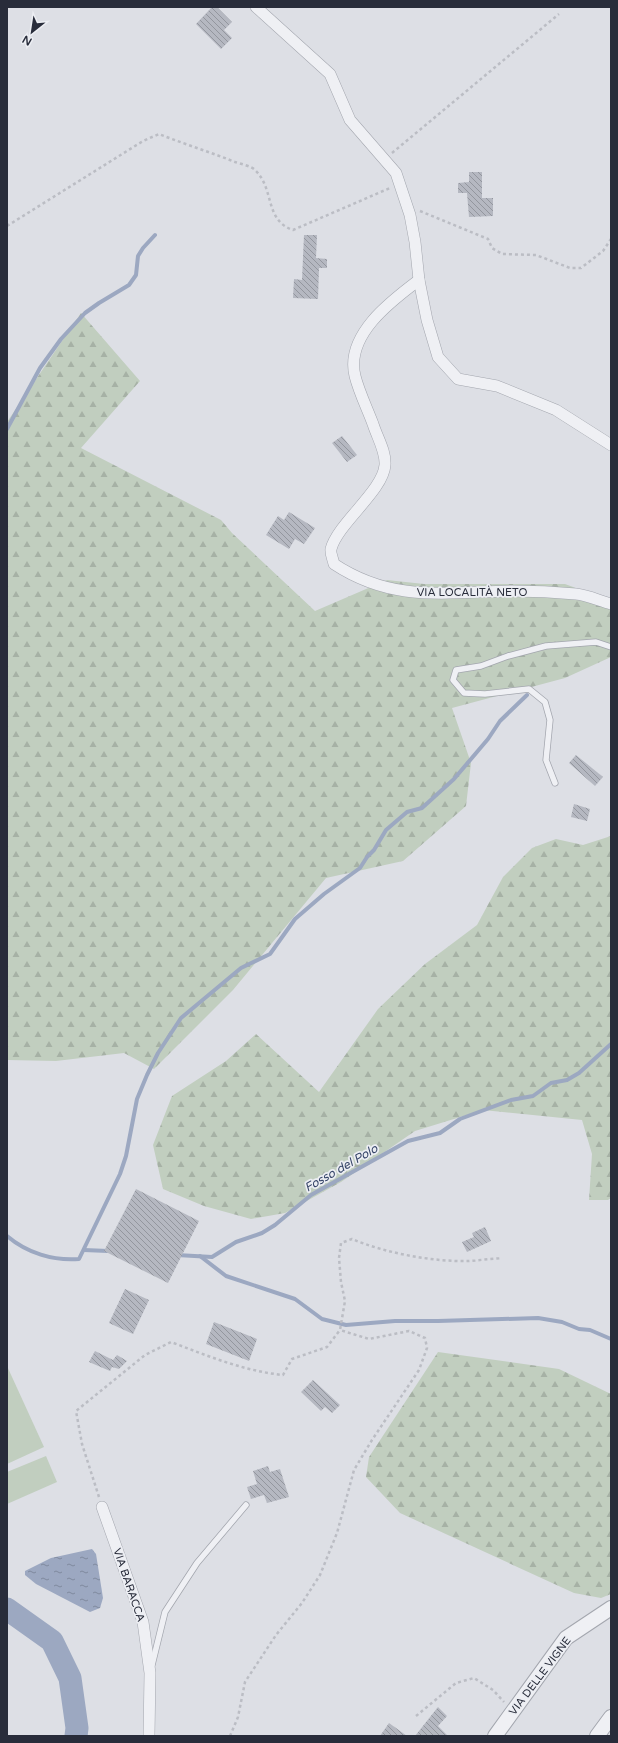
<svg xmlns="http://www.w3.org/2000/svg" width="618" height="1743" font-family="'Varela Round',sans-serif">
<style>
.forest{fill:url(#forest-firs)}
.garden{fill:#c1cebf}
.water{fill:url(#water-ripples)}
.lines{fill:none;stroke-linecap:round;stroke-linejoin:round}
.stream{stroke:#9ca8c1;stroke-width:4}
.river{stroke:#9ca8c1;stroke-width:23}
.building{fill:url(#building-back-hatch)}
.service-casing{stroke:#a3a6ae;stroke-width:7}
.minor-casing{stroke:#a3a6ae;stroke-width:12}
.tertiary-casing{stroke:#a3a6ae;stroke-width:16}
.path{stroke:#bbbdc4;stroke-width:2.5;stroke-dasharray:3 3;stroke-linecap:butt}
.service{stroke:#eff0f4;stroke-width:5.5}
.minor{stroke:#eff0f4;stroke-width:11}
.tertiary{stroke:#eff0f4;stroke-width:14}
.labels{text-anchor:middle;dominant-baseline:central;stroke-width:3.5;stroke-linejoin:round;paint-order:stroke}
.street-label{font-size:11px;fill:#282c3a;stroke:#eceef3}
.water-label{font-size:12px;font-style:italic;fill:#374669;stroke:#eceef3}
</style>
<defs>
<pattern id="forest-firs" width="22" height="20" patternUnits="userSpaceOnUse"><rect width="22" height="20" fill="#c1cebf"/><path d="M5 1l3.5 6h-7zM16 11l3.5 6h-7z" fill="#a6b1a5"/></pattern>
<pattern id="water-ripples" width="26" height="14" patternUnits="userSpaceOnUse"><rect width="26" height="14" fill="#9ca8c1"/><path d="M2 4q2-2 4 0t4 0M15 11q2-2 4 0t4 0" fill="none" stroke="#7f899e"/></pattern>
<pattern id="building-back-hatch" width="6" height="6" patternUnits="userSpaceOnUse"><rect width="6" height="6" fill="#b5b8c1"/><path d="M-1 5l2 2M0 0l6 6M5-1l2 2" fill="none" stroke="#93969e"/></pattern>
</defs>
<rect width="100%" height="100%" fill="#dddfe5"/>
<!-- forest -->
<g class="forest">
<polygon points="81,313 140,381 81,448 221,520 232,533 315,611 387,580 424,584 565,584 611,601 611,657 565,678 452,708 471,763 466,806 403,861 326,878 233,990 154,1069 124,1053 56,1061 7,1060 7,422"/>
<polygon points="611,836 611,1198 608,1200 589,1200 592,1154 582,1120 483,1110 415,1131 341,1182 285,1213 251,1219 204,1206 163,1189 153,1145 172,1096 226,1061 256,1034 319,1092 378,1009 425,964 477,925 503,877 532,848 556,839 583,845"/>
<polygon points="438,1352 559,1369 611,1394 611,1594 601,1598 574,1593 400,1513 366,1477 369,1457"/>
</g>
<!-- garden -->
<g class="garden">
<polygon points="7,1366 44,1447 7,1464"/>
<polygon points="46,1456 57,1482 7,1504 7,1472"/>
</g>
<!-- water -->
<polygon class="water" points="92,1549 96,1554 103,1598 100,1608 90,1612 36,1584 25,1575 25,1571 51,1558"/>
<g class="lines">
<!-- stream -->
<g class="stream">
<polyline points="7,429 40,368 61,339 85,313 99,303 129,285 136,275 138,256 143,248 155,235"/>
<path d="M 7,1236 C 27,1253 53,1261 79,1259 L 120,1174 L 126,1156 L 137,1099 L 147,1075 L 158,1053 L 181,1018 L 241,968 L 270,954 L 295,919 L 324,894 L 360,868 L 367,857 L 374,850 L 386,830 L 407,812 L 422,808 L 454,779 L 488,739 L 500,721 L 527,695"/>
<polyline points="84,1250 108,1251"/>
<polyline points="177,1255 212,1257 236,1242 262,1233 275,1225 311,1195 408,1141 440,1133 460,1119 511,1100 533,1096 551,1083 567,1080 579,1073 611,1044"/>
<polyline points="200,1256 226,1276 295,1299 322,1319 346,1325 395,1321 438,1321 538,1318 562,1322 579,1329 590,1330 611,1339"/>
</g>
<!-- river -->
<polyline class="river" points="7,1609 52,1641 70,1678 77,1728 76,1736"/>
</g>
<!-- building -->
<g class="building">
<polygon points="212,7 217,7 232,22 224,30 232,38 221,49 196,24"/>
<polygon points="469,172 482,172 482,198 493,198 493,216 469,217 467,193 458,193 458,183 469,182"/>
<polygon points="304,235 317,235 316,258 327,259 327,268 319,268 318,299 293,298 294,279 302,280"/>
<polygon points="342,436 357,455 347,462 332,443"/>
<polygon points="289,512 315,528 304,544 295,539 289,549 266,535 278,516 284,520"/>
<polygon points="576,755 603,777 595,786 569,763"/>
<polygon points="574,804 590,809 587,821 571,817"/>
<polygon points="136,1189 199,1221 168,1283 104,1251"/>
<polygon points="485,1227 491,1241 467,1252 462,1242 474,1237 472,1233"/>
<polygon points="125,1289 149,1300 133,1334 109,1323"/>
<polygon points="214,1322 257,1339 249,1361 206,1344"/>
<polygon points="95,1351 113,1360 117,1355 127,1361 119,1369 112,1367 110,1371 89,1362"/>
<polygon points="313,1380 340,1405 332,1413 325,1407 321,1411 301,1392"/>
<polygon points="268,1466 270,1472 280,1469 289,1497 267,1503 264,1495 251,1499 247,1487 257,1484 253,1471"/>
<polygon points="438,1707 447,1716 438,1726 448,1736 415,1736"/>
<polygon points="389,1723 407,1736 380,1736"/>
</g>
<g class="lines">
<!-- service casing -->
<g class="service-casing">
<g id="service">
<polyline points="555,783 546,760 550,720 545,702 529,689 485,694 464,693 453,680 456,670 481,666 508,656 546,646 596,642 611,647"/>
<polyline points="152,1665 165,1612 197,1563 246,1505"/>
</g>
</g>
<!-- minor casing -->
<g class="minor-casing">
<g id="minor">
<polyline points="256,7 330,74 350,120 396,173 410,215 415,242 419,280 427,320 438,357 458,379 497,386 556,410 611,445"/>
<path d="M 419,280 C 391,301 345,335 355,376 C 359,392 367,408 373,424 C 377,437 386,451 385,465 C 383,491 338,523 331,549 C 330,553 333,559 334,564 C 393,603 446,592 512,591 C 533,591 555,592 576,594 C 587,595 600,601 611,604"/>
<polyline points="102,1507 143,1622 150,1673 149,1736"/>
</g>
</g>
<!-- tertiary casing -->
<g class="tertiary-casing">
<g id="tertiary">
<polyline points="495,1736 566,1638 611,1608"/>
<polyline points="597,1736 611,1717"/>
</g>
</g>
<!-- path -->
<g class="path">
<polyline points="392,153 559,14"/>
<polyline points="420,211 488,239 492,248 502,254 536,255 570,268 581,268 603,251 611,239"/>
<path d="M 7,226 L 143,141 L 159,134 C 184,144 210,152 235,162 C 241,164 251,166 255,170 C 275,189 264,220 293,230 L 390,188"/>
<path d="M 99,1497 L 82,1444 L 76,1411 L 145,1355 L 171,1342 C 208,1356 244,1371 283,1375 L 292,1359 L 327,1347 L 340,1330 L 345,1301 L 341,1282 L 339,1258 L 341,1243 L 352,1239 C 385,1253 433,1262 469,1261 C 480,1260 491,1259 502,1258"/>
<polyline points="416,1716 456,1683 474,1678 493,1690 504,1702"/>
<polyline points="230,1736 238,1717 245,1682 276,1635 302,1603 320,1575 337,1533 354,1470 372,1440 419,1370 427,1348 425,1338 409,1331 369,1339 340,1330"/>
</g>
<!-- service -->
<use href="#service" class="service"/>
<!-- minor -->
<use href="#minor" class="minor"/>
<!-- tertiary -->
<use href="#tertiary" class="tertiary"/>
</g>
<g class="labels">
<!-- street labels -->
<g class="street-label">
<text x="472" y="592">VIA LOCALITÀ NETO</text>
<text transform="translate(129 1585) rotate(71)">VIA BARACCA</text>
<text transform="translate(540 1676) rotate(-53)">VIA DELLE VIGNE</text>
</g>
<!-- water labels -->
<g class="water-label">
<text transform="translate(341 1168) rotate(-30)">Fosso del Polo</text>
</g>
</g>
<!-- border -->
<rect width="618" height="1743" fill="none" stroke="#282c3a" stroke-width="16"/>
<!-- north arrow -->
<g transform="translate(32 32) rotate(210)" stroke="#eceef3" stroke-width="3" paint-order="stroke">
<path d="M0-3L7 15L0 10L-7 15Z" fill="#282c3a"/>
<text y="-6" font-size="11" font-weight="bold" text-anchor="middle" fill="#282c3a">N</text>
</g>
</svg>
